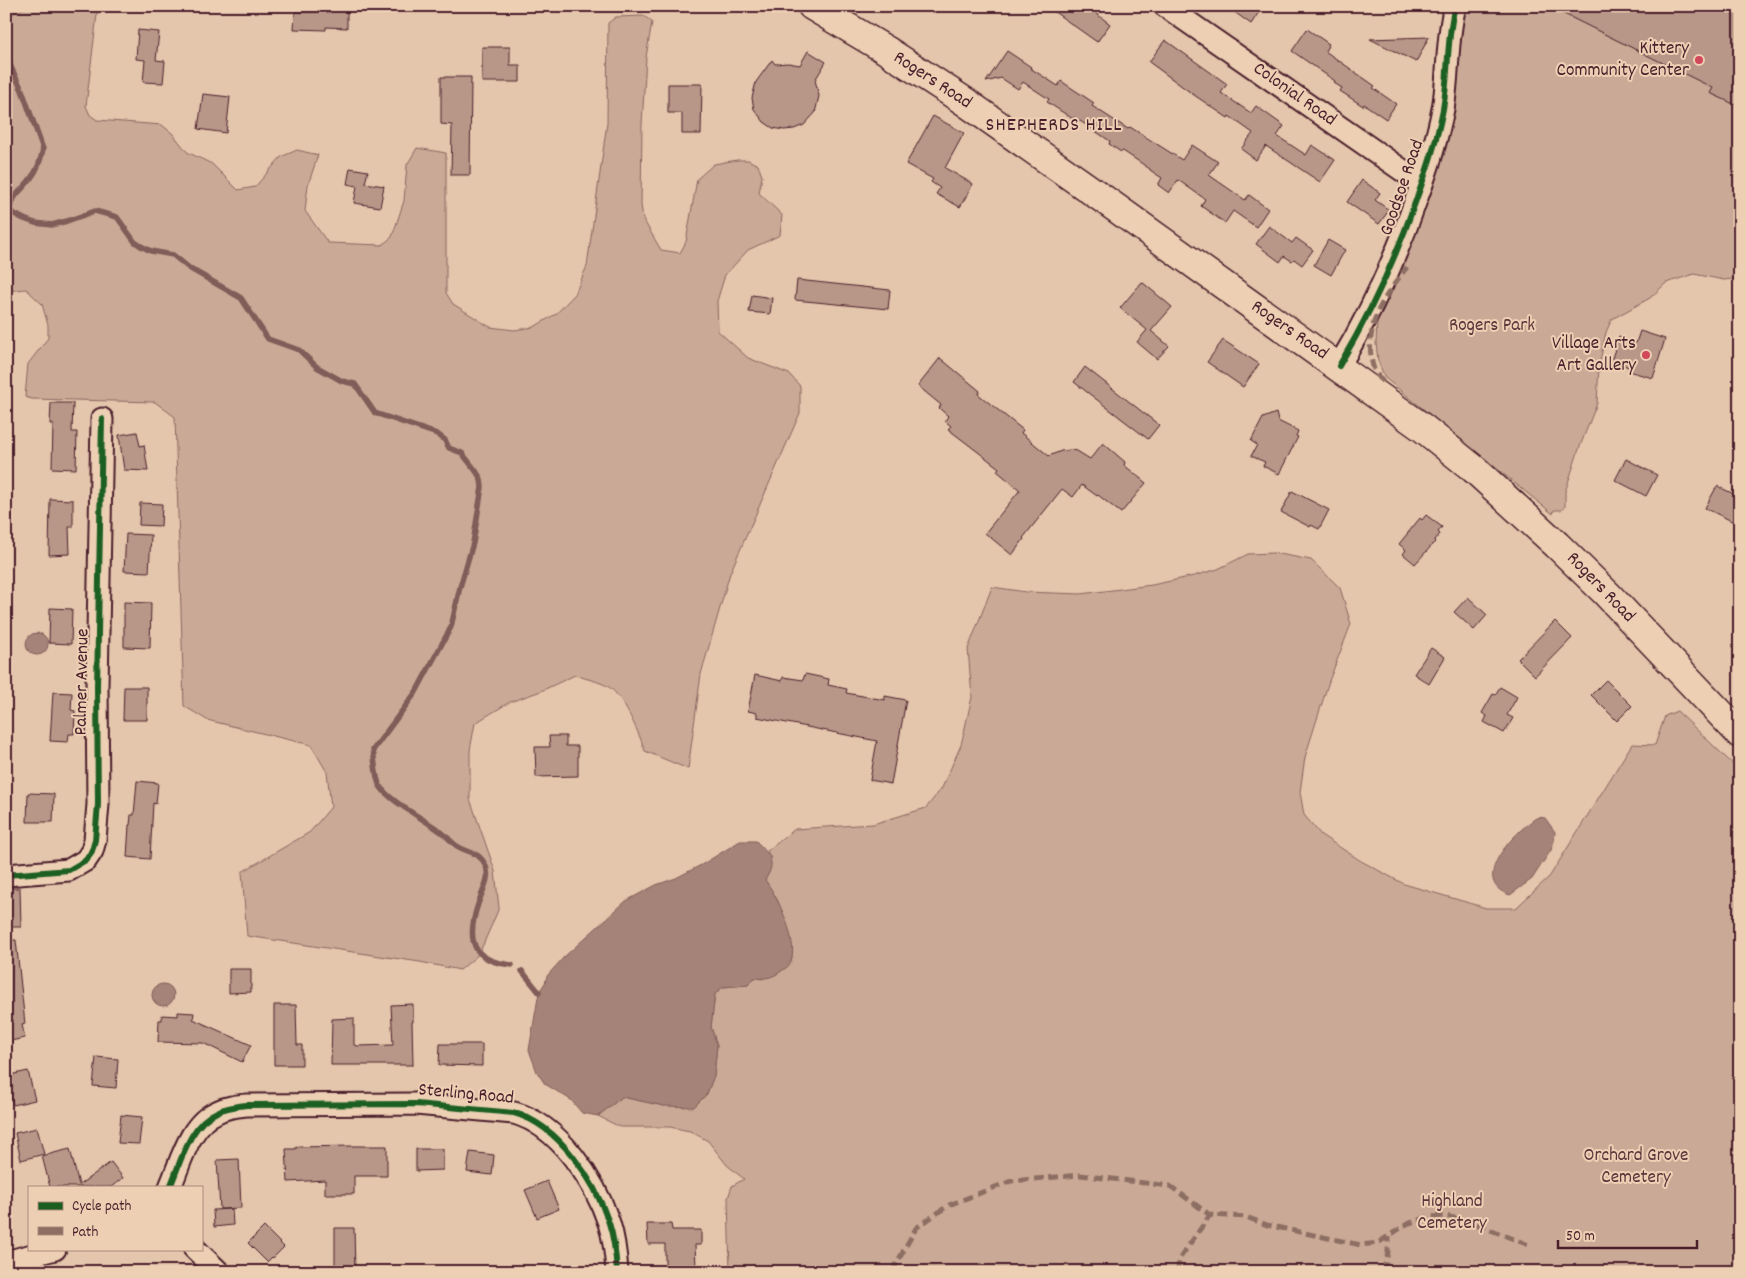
<svg xmlns="http://www.w3.org/2000/svg" width="1746" height="1278" font-family="Dekko,sans-serif">
<style>
.green{fill:#caaa96;stroke:#8a6460}
.water{fill:#a68378;stroke:#815b59}
.lines{fill:none;stroke-linecap:round;stroke-linejoin:round}
.stream{stroke:#815b59;stroke-width:5.5}
.building{fill:#b89788;stroke:#4a1f2b}
.minor-casing{stroke:#4a1f2b;stroke-width:25}
.secondary-casing{stroke:#4a1f2b;stroke-width:31}
.minor{stroke:#edd0b4;stroke-width:21}
.secondary{stroke:#edd0b4;stroke-width:28}
.quiet{stroke:#8d6e63;stroke-width:5;stroke-dasharray:10 5;stroke-linecap:butt}
.cycleway-casing{stroke:#edd0b4;stroke-width:9}
.cycleway{stroke:#1b5e20;stroke-width:6}
.poi-dot{fill:#d1495b;stroke:#edd0b4;stroke-width:2}
.labels{text-anchor:middle;dominant-baseline:central;stroke-width:4;stroke-linejoin:round;paint-order:stroke}
.poi-label{font-size:19px;fill:#4a1f2b;stroke:#edd0b4;text-anchor:end}
.street-label{font-size:19px;fill:#4a1f2b;stroke:#edd0b4}
.park-label{font-size:19px;fill:#5d343b;stroke:#edd0b4}
.neighbourhood-label{font-size:20px;letter-spacing:1px;fill:#4a1f2b;stroke:#edd0b4}
</style>
<rect width="100%" height="100%" fill="#e3c6ac"/>
<filter id="ink" filterUnits="userSpaceOnUse"><feTurbulence type="fractalNoise" baseFrequency=".02" numOctaves="2"/><feDisplacementMap in="SourceGraphic" scale="10" xChannelSelector="R" yChannelSelector="G"/><feConvolveMatrix kernelMatrix="1 2 1 2 8 2 1 2 1" color-interpolation-filters="sRGB"/></filter>
<g filter="url(#ink)">
<!-- green -->
<g class="green">
<path d="M 29,6 L 98,6 L 86,106 L 90,115 L 97,120 L 162,125 L 173,134 L 187,152 L 212,164 L 238,190 L 255,187 L 281,157 L 297,150 L 318,155 L 308,185 L 305,211 L 328,243 L 382,245 L 392,237 L 404,201 L 407,165 L 417,148 L 446,153 L 446,293 L 453,304 L 490,327 L 514,330 L 534,327 L 556,314 L 575,294 L 587,266 L 607,123 L 608,23 L 616,17 L 644,16 L 652,22 L 646,57 L 642,124 L 641,205 L 643,219 L 661,250 L 680,253 L 686,242 L 697,179 L 714,164 L 737,160 L 748,160 L 758,165 L 762,176 L 759,193 L 782,215 L 780,235 L 748,250 L 725,275 L 717,301 L 718,331 L 748,358 L 789,374 L 800,386 L 800,413 L 730,573 L 701,674 L 688,769 L 645,751 C 640,735 623,696 609,687 C 599,681 586,679 575,675 L 541,691 L 510,702 L 475,723 L 470,750 L 470,799 L 495,871 L 499,908 L 479,954 L 460,970 L 420,962 L 247,936 L 242,872 L 310,832 L 331,807 L 327,772 L 311,745 L 207,720 L 184,706 L 175,417 L 155,402 L 32,399 L 25,397 L 28,364 L 48,338 L 48,325 L 42,304 L 26,289 L 6,291 L 6,21 L 16,12 Z"/>
<polygon points="1451,6 1740,6 1740,278 1724,280 1694,274 1666,283 1650,298 1612,319 1606,332 1599,366 1597,403 1579,449 1565,492 1565,507 1561,510 1554,510 1553,514 1385,378 1378,361 1376,343 1377,322 1414,236 1442,159 1456,102 1456,45"/>
<polygon points="1274,553 1311,560 1340,588 1351,624 1329,681 1305,757 1300,792 1304,815 1321,835 1361,861 1404,884 1486,908 1516,908 1550,876 1632,744 1655,745 1665,716 1677,711 1740,771 1740,1272 730,1272 728,1198 732,1186 744,1179 727,1165 708,1141 690,1131 670,1127 620,1127 598,1116 622,1097 664,1106 714,1076 717,1045 711,1027 715,994 723,987 748,985 754,978 763,979 783,915 778,901 765,880 771,858 767,851 795,829 873,824 926,808 942,788 961,745 972,697 968,649 992,587 1026,592 1081,594 1152,585 1194,576 1218,569 1248,554"/>
</g>
<!-- water -->
<g class="water">
<circle cx="37" cy="644" r="11"/>
<path d="M 1538,817 L 1545,818 L 1555,832 L 1554,841 L 1551,850 L 1532,879 L 1510,895 C 1466,881 1517,829 1538,817 Z"/>
<path d="M 740,841 L 756,841 C 770,855 777,862 765,880 C 777,895 802,947 789,965 C 788,967 783,970 780,972 C 772,978 764,979 754,978 L 748,985 L 723,987 L 715,994 L 711,1027 L 717,1045 L 714,1076 L 707,1094 L 694,1107 L 664,1106 L 622,1097 L 598,1116 L 582,1113 L 571,1100 L 545,1084 L 537,1072 L 529,1050 L 539,992 L 545,983 L 547,976 L 564,957 L 626,901 L 656,885 L 676,878 L 703,864 Z"/>
<circle cx="163" cy="995" r="11"/>
</g>
<g class="lines">
<!-- stream -->
<g class="stream">
<path d="M 6,57 L 22,90 L 43,149 C 41,159 38,170 31,178 C 23,190 12,195 9,211 L 24,219 L 35,223 L 52,225 L 67,221 L 95,211 L 117,217 L 135,242 L 141,246 L 151,251 L 173,255 L 189,268 L 241,298 L 268,339 L 299,350 L 317,367 L 342,381 L 355,384 L 375,413 L 437,434 L 445,440 L 449,448 L 462,453 L 476,471 L 481,479 L 482,487 L 473,543 L 460,587 L 451,627 L 416,692 L 373,750 C 375,761 375,774 379,784 C 385,799 426,820 440,831 C 446,835 450,841 457,846 C 469,854 477,850 485,864 C 492,877 482,891 478,904 C 466,940 471,961 512,965"/>
<polyline points="522,971 539,992"/>
</g>
</g>
<!-- building -->
<g class="building">
<polygon points="318,6 347,6 347,28 326,27 326,30 294,29 295,12 318,12"/>
<polygon points="1046,6 1086,6 1110,24 1097,42"/>
<polygon points="1226,6 1263,6 1251,24"/>
<polygon points="1548,6 1740,6 1740,107 1710,93 1713,88"/>
<polygon points="1307,29 1329,44 1325,51 1375,86 1373,88 1396,104 1386,119 1364,104 1363,106 1340,91 1342,88 1334,83 1335,81 1292,51"/>
<polygon points="138,30 159,32 156,60 165,61 163,83 143,82 145,60 136,59"/>
<polygon points="1429,37 1416,62 1370,39"/>
<polygon points="1165,40 1227,84 1221,93 1251,113 1256,106 1284,126 1277,136 1306,155 1312,145 1335,160 1320,182 1266,146 1256,160 1241,149 1253,133 1229,116 1228,118 1194,95 1149,62"/>
<polygon points="482,47 510,47 510,65 520,65 520,82 482,82"/>
<polygon points="808,51 826,62 815,80 819,96 815,113 804,125 794,129 784,130 773,128 764,122 754,109 752,98 756,82 772,60 775,64 788,63 800,65"/>
<polygon points="1007,51 1031,67 1030,68 1058,86 1061,81 1094,103 1092,106 1128,129 1130,127 1141,134 1182,160 1192,145 1218,162 1209,175 1245,200 1249,195 1268,209 1256,227 1233,211 1225,223 1201,206 1205,199 1178,180 1169,193 1158,185 1162,178 1150,170 1150,169 1123,151 1121,152 1109,144 1110,141 1074,117 1073,119 1047,102 1049,99 1023,82 1018,89 1001,78 986,82"/>
<polygon points="441,77 471,77 470,175 451,175 452,125 441,124"/>
<polygon points="668,84 702,84 701,134 682,134 682,113 668,113"/>
<polygon points="203,94 230,97 226,133 198,129"/>
<polygon points="933,116 964,133 945,168 973,184 960,207 936,194 940,188 931,182 933,179 906,164"/>
<polygon points="350,168 368,171 365,183 384,186 380,207 354,203 357,186 347,184"/>
<polygon points="1362,180 1380,193 1375,200 1389,210 1379,224 1347,202"/>
<polygon points="1269,226 1292,243 1296,238 1313,250 1302,265 1294,259 1292,261 1284,256 1280,262 1256,244"/>
<polygon points="1328,240 1345,250 1331,275 1314,265"/>
<polygon points="797,280 890,290 888,309 795,300"/>
<polygon points="1142,282 1172,307 1151,331 1169,346 1157,359 1137,342 1147,330 1120,308"/>
<polygon points="752,295 772,298 770,314 749,312"/>
<polygon points="1640,331 1665,339 1653,378 1628,371 1629,367 1611,361 1619,337 1636,343"/>
<polygon points="1223,340 1259,364 1243,387 1207,362"/>
<polygon points="940,358 980,391 978,394 1023,430 1021,433 1049,456 1061,451 1070,450 1077,451 1090,459 1103,443 1125,462 1124,465 1146,483 1121,513 1098,495 1097,496 1082,485 1073,497 1062,489 1023,538 1024,539 1012,555 985,533 1020,490 997,471 999,468 948,429 951,426 945,421 948,416 939,408 941,405 918,386"/>
<polygon points="1085,367 1159,425 1148,439 1074,382"/>
<polygon points="51,403 73,403 72,432 77,432 76,469 52,468 53,424 50,424"/>
<polygon points="1276,413 1278,421 1298,431 1296,436 1298,437 1279,474 1263,466 1265,462 1251,456 1257,445 1251,441 1263,418"/>
<polygon points="137,432 140,446 144,445 148,471 124,470 119,435"/>
<polygon points="1626,459 1657,475 1646,496 1615,480"/>
<polygon points="1717,486 1740,497 1740,525 1705,508"/>
<polygon points="1292,491 1329,510 1319,529 1311,525 1310,527 1281,512"/>
<polygon points="50,499 73,500 73,527 69,527 70,554 49,555"/>
<polygon points="140,503 162,504 161,526 139,525"/>
<polygon points="1426,515 1442,527 1438,532 1440,534 1434,541 1435,542 1415,564 1403,554 1406,550 1399,544 1420,518 1422,520"/>
<polygon points="126,534 151,535 149,572 124,571"/>
<polygon points="1468,597 1487,615 1474,630 1454,612"/>
<polygon points="124,602 151,603 150,648 124,647"/>
<polygon points="50,608 72,609 71,644 49,643"/>
<polygon points="1555,621 1572,638 1535,676 1518,659"/>
<polygon points="1431,648 1445,657 1429,684 1414,674"/>
<polygon points="805,674 829,679 828,685 847,689 846,693 885,700 885,696 906,700 891,784 870,780 877,741 757,717 757,713 748,711 755,675 782,681 783,677 803,680"/>
<polygon points="1606,680 1632,706 1617,721 1591,695"/>
<polygon points="124,687 147,687 147,720 123,720"/>
<polygon points="1500,687 1517,697 1507,715 1513,718 1504,733 1484,722 1487,716 1482,713 1493,694 1495,695"/>
<polygon points="53,692 72,693 71,710 75,711 74,734 69,734 68,742 50,741"/>
<polygon points="549,736 566,736 566,746 578,746 578,776 536,777 535,747 550,747"/>
<polygon points="137,781 158,783 156,804 153,803 150,859 127,857 129,825 130,825 131,815 134,815"/>
<polygon points="28,793 54,794 53,822 27,822"/>
<polygon points="6,888 20,888 21,927 6,927"/>
<polygon points="6,940 16,940 25,1024 22,1025 25,1038 6,1042"/>
<polygon points="229,969 251,969 251,992 229,993"/>
<polygon points="413,1004 413,1022 412,1022 413,1065 331,1065 332,1019 354,1018 354,1045 358,1046 393,1045 391,1005"/>
<polygon points="274,1005 296,1005 297,1045 302,1045 302,1065 274,1065"/>
<polygon points="178,1012 194,1013 193,1019 251,1045 242,1062 203,1043 158,1042 159,1020 162,1020 162,1015 178,1016"/>
<polygon points="440,1044 482,1044 482,1066 439,1065"/>
<polygon points="96,1057 118,1059 116,1088 93,1086"/>
<polygon points="28,1071 35,1100 13,1105 6,1076"/>
<polygon points="121,1115 142,1117 139,1144 118,1143"/>
<polygon points="37,1128 44,1154 21,1160 15,1133"/>
<polygon points="353,1146 387,1146 387,1176 354,1176 354,1194 325,1194 325,1180 288,1182 286,1149 296,1149 296,1147"/>
<polygon points="70,1149 79,1185 111,1162 123,1178 111,1187 50,1187 42,1156"/>
<polygon points="416,1149 443,1149 443,1170 416,1171"/>
<polygon points="470,1152 494,1155 492,1175 467,1172"/>
<polygon points="239,1159 241,1208 220,1209 217,1160"/>
<polygon points="547,1181 559,1209 537,1218 525,1190"/>
<polygon points="232,1209 233,1225 214,1227 213,1210"/>
<polygon points="647,1224 671,1224 672,1230 701,1230 701,1245 695,1245 696,1266 693,1267 693,1272 665,1272 665,1244 648,1244"/>
<polygon points="264,1227 284,1247 273,1258 272,1257 267,1262 248,1243"/>
<polygon points="335,1228 354,1228 355,1272 335,1272"/>
</g>
<g class="lines">
<!-- minor casing -->
<g class="minor-casing">
<g id="minor">
<polyline points="1165,6 1422,184"/>
<path d="M 1339,366 C 1370,314 1396,258 1416,200 C 1427,171 1437,140 1443,109 C 1449,75 1446,40 1455,6"/>
<polyline points="6,875 69,870 86,860 92,851 95,840 98,804 97,687 102,419"/>
<path d="M 170,1187 C 181,1162 189,1124 217,1112 C 226,1107 237,1106 247,1105 L 416,1104 L 514,1113 C 559,1125 595,1181 609,1223 C 614,1238 616,1256 617,1272"/>
<polyline points="195,1249 219,1272"/>
<polyline points="6,1262 55,1249"/>
</g>
</g>
<!-- secondary casing -->
<g class="secondary-casing">
<polyline id="secondary" points="812,6 886,50 964,101 1109,203 1423,428 1474,469 1557,545 1607,594 1740,734"/>
</g>
<!-- minor -->
<use href="#minor" class="minor"/>
<!-- secondary -->
<use href="#secondary" class="secondary"/>
<!-- quiet -->
<g class="quiet">
<path d="M 1383,382 C 1380,378 1376,374 1374,369 C 1367,351 1371,322 1381,305 C 1388,292 1398,279 1407,267"/>
<polyline points="892,1272 916,1228 949,1205 1011,1181 1080,1175 1170,1186 1210,1215"/>
<polyline points="1177,1272 1180,1258 1210,1215 1246,1217 1267,1225 1361,1245 1378,1243 1407,1224 1428,1217 1446,1216 1468,1221 1529,1245"/>
<polyline points="1384,1272 1388,1252 1388,1237"/>
</g>
<!-- cycleway casing -->
<g class="cycleway-casing">
<g id="cycleway">
<path d="M 1339,366 C 1370,314 1396,258 1416,200 C 1427,171 1437,140 1443,109 C 1449,75 1446,40 1455,6"/>
<polyline points="6,875 69,870 86,860 92,851 95,840 98,804 97,687 102,419"/>
<path d="M 170,1187 C 181,1162 189,1124 217,1112 C 226,1107 237,1106 247,1105 L 416,1104 L 514,1113 C 559,1125 595,1181 609,1223 C 614,1238 616,1256 617,1272"/>
</g>
</g>
<!-- cycleway -->
<use href="#cycleway" class="cycleway"/>
</g>
</g>
<!-- markers -->
<g class="poi-dot">
<circle cx="1699" cy="60" r="5"/>
<circle cx="1646" cy="355" r="5"/>
</g>
<g class="labels">
<!-- poi labels -->
<g class="poi-label">
<text x="1689" y="49">Kittery<tspan x="1689" dy="22">Community Center</tspan></text>
<text x="1636" y="344">Village Arts<tspan x="1636" dy="22">Art Gallery</tspan></text>
</g>
<!-- street labels -->
<g class="street-label">
<text transform="translate(932 81) rotate(33)">Rogers Road</text>
<text transform="translate(1294 95) rotate(35)">Colonial Road</text>
<text transform="translate(1403 188) rotate(-71)">Goodsoe Road</text>
<text transform="translate(1289 331) rotate(35)">Rogers Road</text>
<text transform="translate(1600 588) rotate(46)">Rogers Road</text>
<text transform="translate(83 682) rotate(-89)">Palmer Avenue</text>
<text transform="translate(466 1095) rotate(5)">Sterling Road</text>
</g>
<!-- park labels -->
<g class="park-label">
<text x="1492" y="326">Rogers Park</text>
<text x="1636" y="1156">Orchard Grove<tspan x="1636" dy="22">Cemetery</tspan></text>
<text x="1452" y="1202">Highland<tspan x="1452" dy="22">Cemetery</tspan></text>
</g>
<!-- neighbourhood labels -->
<g class="neighbourhood-label">
<text x="1054" y="126">SHEPHERDS HILL</text>
</g>
</g>
<!-- margin -->
<rect width="1746" height="1278" fill="none" stroke="#edd0b4" stroke-width="25"/>
<rect x="12" y="12" width="1721" height="1253" fill="none" stroke="#4a1f2b" stroke-width="2" filter="url(#ink)"/>
<!-- legend -->
<rect x="28" y="1186" width="175" height="65" fill="#edd0b4" stroke="#ac897d"/>
<rect x="38" y="1202" width="25" height="8" fill="#1b5e20" stroke="#ac897d"/>
<text x="72" y="1210" font-size="15" fill="#4a1f2b">Cycle path</text>
<rect x="38" y="1227" width="25" height="8" fill="#8d6e63" stroke="#ac897d"/>
<text x="72" y="1236" font-size="15" fill="#4a1f2b">Path</text>
<!-- scale -->
<path d="M1558 1240v8h139v-8" fill="none" stroke="#4a1f2b" stroke-width="2.5"/>
<text x="1566" y="1240" font-size="15" fill="#4a1f2b" stroke="#edd0b4" stroke-width="4" paint-order="stroke">50 m</text>
</svg>
